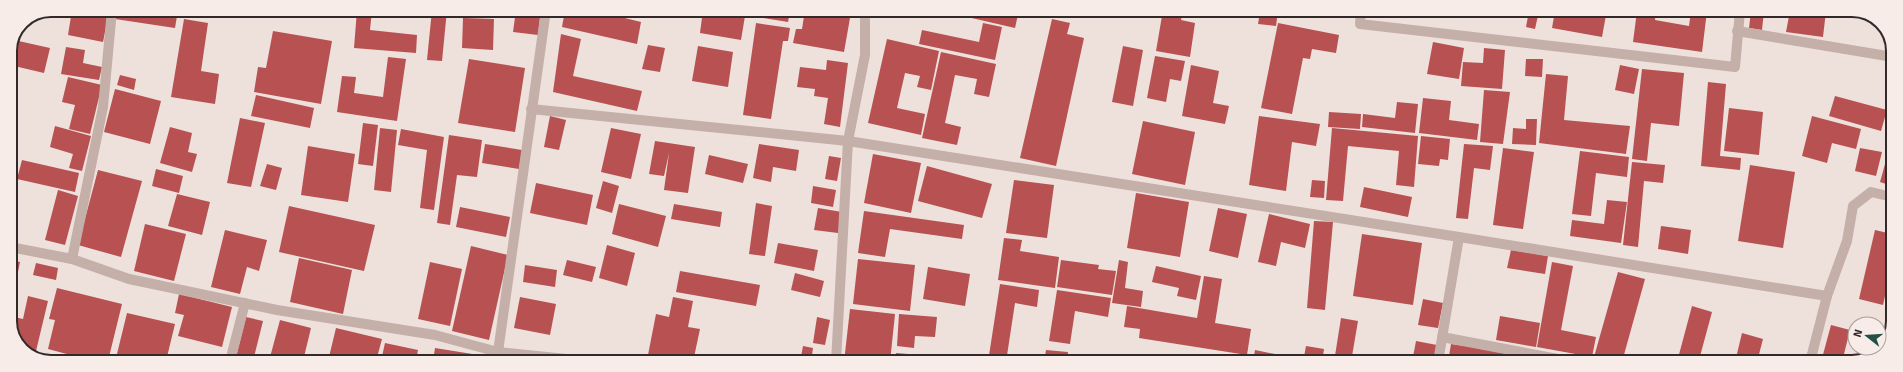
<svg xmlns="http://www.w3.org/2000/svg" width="1903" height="372" font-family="Signika,sans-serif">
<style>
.building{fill:#b75152}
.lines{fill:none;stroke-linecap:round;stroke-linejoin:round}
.minor{stroke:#c5afa9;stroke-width:10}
.rim{fill:none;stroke:#332928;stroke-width:2}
</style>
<rect width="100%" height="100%" fill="#eee1dc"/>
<!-- building -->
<g class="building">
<polygon points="72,10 109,12 103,42 68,35"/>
<polygon points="117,10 178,10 175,28 115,19"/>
<polygon points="357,10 372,10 370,30 417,35 416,53 354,48"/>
<polygon points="432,10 447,10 442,61 427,60"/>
<polygon points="516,10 541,10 538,35 513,32"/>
<polygon points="565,10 592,10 641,22 637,44 562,27"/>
<polygon points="703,10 746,10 741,40 700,33"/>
<polygon points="759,10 790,11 788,22 758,17"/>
<polygon points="805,10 850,18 844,52 793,43 796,29 802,29"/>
<polygon points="937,10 1019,10 1015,28"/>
<polygon points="1163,10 1183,10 1181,20 1195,23 1190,57 1156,51"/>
<polygon points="1251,10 1278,11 1276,26 1258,24 1260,12"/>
<polygon points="1419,11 1451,11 1450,17"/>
<polygon points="1529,11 1539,11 1535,29 1526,27"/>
<polygon points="1555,11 1582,11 1606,15 1602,37 1552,28"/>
<polygon points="1637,11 1656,11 1655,20 1689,26 1691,11 1707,11 1702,52 1633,42"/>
<polygon points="1751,11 1764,11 1762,30 1749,28"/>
<polygon points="1802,11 1826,11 1823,37 1786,32 1789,16 1801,18"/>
<polygon points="463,18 494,19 493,50 462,48"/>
<polygon points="184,19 208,23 201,71 219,74 215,104 171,97"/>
<polygon points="1052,19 1070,23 1067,34 1084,38 1056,166 1020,158"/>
<polygon points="756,23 790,28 788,41 783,41 771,119 743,115"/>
<polygon points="983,23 1002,27 995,60 919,44 922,30 979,42"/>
<polygon points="1278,23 1339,35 1336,53 1312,49 1310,59 1303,58 1292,114 1261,108"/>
<polygon points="273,31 332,41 321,104 254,92 258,67 266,68"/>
<polygon points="561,34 581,39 573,76 642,91 637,111 553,92"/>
<polygon points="887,39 939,51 931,90 917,87 920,76 905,73 897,108 925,114 921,135 868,123"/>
<polygon points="14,40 50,48 44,73 10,65 10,51"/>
<polygon points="1433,42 1464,48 1459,79 1427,74"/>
<polygon points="648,45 665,48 660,72 642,69"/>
<polygon points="698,46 733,52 728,87 692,81"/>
<polygon points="1123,46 1143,50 1133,106 1112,102"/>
<polygon points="66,47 85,50 83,63 102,67 99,80 61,74"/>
<polygon points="1484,48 1505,50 1502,89 1461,86 1463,62 1483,63"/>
<polygon points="941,52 996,64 989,97 974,94 977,79 955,75 945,123 961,127 957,145 922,138"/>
<polygon points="1155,56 1185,61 1181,81 1170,79 1166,102 1147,98"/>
<polygon points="388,57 406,59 397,121 337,112 342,76 356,77 354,93 383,97"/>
<polygon points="469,59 525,68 515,132 458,123"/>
<polygon points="1526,59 1543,59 1542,77 1525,76"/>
<polygon points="827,60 848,63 840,127 824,124 828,98 814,96 815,89 797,87 800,67 826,70"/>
<polygon points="1191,65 1219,71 1213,103 1229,106 1225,124 1182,116"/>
<polygon points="1620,65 1639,69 1634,94 1615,90"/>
<polygon points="1642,69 1684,73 1679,126 1651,123 1647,161 1632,159"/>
<polygon points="1546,74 1568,76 1564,120 1630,126 1626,154 1539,143"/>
<polygon points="120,75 136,79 134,90 117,85"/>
<polygon points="68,77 102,85 90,134 69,129 75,105 62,102"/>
<polygon points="1708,82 1726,84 1720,156 1741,158 1740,170 1701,166"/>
<polygon points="115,89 161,101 150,144 104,132"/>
<polygon points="1484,90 1510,92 1503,144 1480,142"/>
<polygon points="256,95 314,108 310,128 251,116"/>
<polygon points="1835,96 1887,110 1881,131 1829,116"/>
<polygon points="1423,98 1451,101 1449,120 1479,124 1477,140 1419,133"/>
<polygon points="1397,102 1418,104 1415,133 1362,127 1363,114 1395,118"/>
<polygon points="1729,108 1763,112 1759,155 1724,151"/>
<polygon points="1329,112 1361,114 1360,129 1328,127"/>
<polygon points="550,116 566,120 559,150 544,147"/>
<polygon points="1259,116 1320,124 1316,146 1292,142 1286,191 1249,185"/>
<polygon points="1812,116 1861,129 1856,149 1832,143 1827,163 1802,156"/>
<polygon points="240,118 265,123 251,187 227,183"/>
<polygon points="1526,119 1537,119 1536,145 1512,144 1513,128 1526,129"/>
<polygon points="1143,121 1195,132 1185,185 1132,174"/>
<polygon points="363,123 378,125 373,166 358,164"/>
<polygon points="55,126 91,136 82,171 69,168 73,154 50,147"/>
<polygon points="170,127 192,133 188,152 197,154 192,172 160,163"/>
<polygon points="380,128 397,130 391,192 374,190"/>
<polygon points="611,128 641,134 631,179 601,172"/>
<polygon points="1332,128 1418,136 1414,187 1396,185 1399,151 1348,146 1343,201 1326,200"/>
<polygon points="401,129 444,137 434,210 420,208 427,150 398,145"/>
<polygon points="449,135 482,140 477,177 457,175 450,225 437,223"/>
<polygon points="1421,136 1450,139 1448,160 1440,159 1439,166 1418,164"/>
<polygon points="1892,139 1893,139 1892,186 1880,182"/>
<polygon points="655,141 695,147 688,193 664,190 669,153 664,176 649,174"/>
<polygon points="485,144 522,150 519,169 482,163"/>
<polygon points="759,144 799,150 796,171 773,167 771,182 753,178"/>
<polygon points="1464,144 1493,146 1490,170 1474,168 1468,219 1456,218"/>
<polygon points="308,146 355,154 348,202 301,195"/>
<polygon points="1503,148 1534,152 1523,229 1493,225"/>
<polygon points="1860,148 1882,152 1876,176 1855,171"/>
<polygon points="1580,151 1629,157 1627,177 1596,173 1591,216 1572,214"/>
<polygon points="873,154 921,163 911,213 864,203"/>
<polygon points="709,155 748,164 743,183 705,174"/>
<polygon points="829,156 841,158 837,181 825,179"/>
<polygon points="10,160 16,161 11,188 10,188"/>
<polygon points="22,160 79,173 75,192 17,179"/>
<polygon points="1632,162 1665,165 1663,183 1644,181 1638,247 1623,245"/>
<polygon points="267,164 282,168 276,190 260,186"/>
<polygon points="1750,165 1795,172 1783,248 1738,241"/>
<polygon points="927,166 992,184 982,218 918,201"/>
<polygon points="156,169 183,176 179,193 152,186"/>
<polygon points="98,170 142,181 121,257 78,245"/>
<polygon points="1014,180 1054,185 1047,238 1006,233"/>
<polygon points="1312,180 1325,181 1324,198 1310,197"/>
<polygon points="603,181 619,186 612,213 596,208"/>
<polygon points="536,183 593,195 587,225 530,213"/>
<polygon points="813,186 836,190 833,207 811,203"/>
<polygon points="1364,187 1412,197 1408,217 1360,207"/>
<polygon points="58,190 78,196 65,245 45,240"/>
<polygon points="1136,193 1189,202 1180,257 1127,248"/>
<polygon points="177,194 210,202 202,235 168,226"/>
<polygon points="1607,200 1627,202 1621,243 1570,236 1572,220 1604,224"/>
<polygon points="756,203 772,206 765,256 749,254"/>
<polygon points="619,204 666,216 658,247 612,234"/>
<polygon points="674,204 722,212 720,227 671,219"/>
<polygon points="289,206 375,225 364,271 279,252"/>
<polygon points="460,207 510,217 506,237 456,227"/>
<polygon points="818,208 842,212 838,233 814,230"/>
<polygon points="1218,208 1247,214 1238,258 1209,251"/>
<polygon points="864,211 964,225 962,239 890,229 885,257 858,253"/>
<polygon points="1269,214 1310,224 1305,248 1281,242 1276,266 1258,262"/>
<polygon points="1314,221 1333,222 1325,310 1307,308"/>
<polygon points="145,224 186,234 174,281 134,271"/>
<polygon points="1661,226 1691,230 1688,254 1658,249"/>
<polygon points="225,230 267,240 259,271 247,267 240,294 211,287"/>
<polygon points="1875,230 1892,234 1892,264 1883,305 1859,299"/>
<polygon points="1362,234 1422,243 1413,305 1353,296"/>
<polygon points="1004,238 1022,240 1020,251 1059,257 1055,288 998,280"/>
<polygon points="778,243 818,250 814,271 774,263"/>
<polygon points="607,245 635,253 627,286 599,278"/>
<polygon points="471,246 508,255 489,340 452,331"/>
<polygon points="1511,250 1548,256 1545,274 1507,268"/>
<polygon points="299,258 352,270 343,314 290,302"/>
<polygon points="858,259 915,265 910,311 853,304"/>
<polygon points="10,260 20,262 14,291 10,290"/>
<polygon points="567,260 596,267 592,282 563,275"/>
<polygon points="1061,260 1099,265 1098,269 1116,271 1112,295 1057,287"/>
<polygon points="1119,260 1128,262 1125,288 1143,291 1141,307 1112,303"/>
<polygon points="430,262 462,269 450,326 418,319"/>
<polygon points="1552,262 1573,266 1561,330 1596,337 1592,357 1537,347"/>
<polygon points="36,263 58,268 56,280 33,275"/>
<polygon points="525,265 557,270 555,287 523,282"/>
<polygon points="1156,266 1201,276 1196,300 1177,296 1179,288 1152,282"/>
<polygon points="928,267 970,274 965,306 923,299"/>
<polygon points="680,271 760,285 756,306 676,292"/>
<polygon points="1618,272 1645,279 1622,362 1611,362 1594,357"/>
<polygon points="795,273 824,281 820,297 791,290"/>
<polygon points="1204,276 1222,279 1215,323 1251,329 1247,355 1139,338 1140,329 1124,327 1127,306 1197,318"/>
<polygon points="1000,284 1039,290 1037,307 1015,303 1006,362 988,362"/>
<polygon points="57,288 122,304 108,361 93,361 48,349 55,320 49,319"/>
<polygon points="1057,290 1111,298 1108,317 1075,311 1070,344 1049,341"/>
<polygon points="179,294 232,307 222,347 178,336 184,315 175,313"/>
<polygon points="28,296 48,301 36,351 21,347 10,326 14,317 23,319"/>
<polygon points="520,297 556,304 550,335 514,328"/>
<polygon points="673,297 693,301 688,327 700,329 693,362 680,362 648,355 656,314 669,317"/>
<polygon points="1423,299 1443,303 1438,328 1418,325"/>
<polygon points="1692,306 1712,312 1699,360 1705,362 1677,362"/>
<polygon points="850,309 895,314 890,362 844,362"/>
<polygon points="127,313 175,324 166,361 131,361 116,358"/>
<polygon points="899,314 937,317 935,337 915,336 914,348 897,346"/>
<polygon points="1500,316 1540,323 1536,347 1496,340"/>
<polygon points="246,317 263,321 253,361 235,361"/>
<polygon points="817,317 830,320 825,345 813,343"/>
<polygon points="1341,318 1358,321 1351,362 1334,362"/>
<polygon points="280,320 311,328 303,361 269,361"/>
<polygon points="1831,325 1850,330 1842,362 1821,362"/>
<polygon points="336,328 382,339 376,361 328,361"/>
<polygon points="1742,333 1763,339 1757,362 1735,362"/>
<polygon points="1416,341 1437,345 1434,362 1412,362"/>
<polygon points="385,343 418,350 416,361 381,361"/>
<polygon points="1451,344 1520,354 1518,362 1448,362"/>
<polygon points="803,346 813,348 811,362 800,362"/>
<polygon points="1306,346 1324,349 1322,362 1303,362"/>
<polygon points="435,348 491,357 490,361 433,361"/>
<polygon points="1046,350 1068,352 1067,362 1044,362"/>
<polygon points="1255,350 1295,358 1294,362 1253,362"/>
<polygon points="896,353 920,355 920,362 895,362"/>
<polygon points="1104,355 1134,360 1133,362 1103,362"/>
<polygon points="175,356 193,361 174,361"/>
</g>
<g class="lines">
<!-- minor -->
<g class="minor">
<polyline points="1361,11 1360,24 1735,67 1740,11"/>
<polyline points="1737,31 1893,57"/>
<polyline points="531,109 848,141 1459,237 1827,296"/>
<polyline points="10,247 72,259 129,279 277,310 435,335 498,352 586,361"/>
<polyline points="72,259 103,107 112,10"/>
<polyline points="1442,337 1574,362"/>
<polyline points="498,352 546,10"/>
<polyline points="230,361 245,303"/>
<polyline points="836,362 848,141 865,55 865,10"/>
<polyline points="1438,362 1459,237"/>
<polyline points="1810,362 1827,296 1847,241 1853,206 1871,192 1892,197"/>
</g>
</g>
<!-- crop -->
<path d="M0 0H1903V372H0ZM51 17H1852A34 34 0 0 1 1886 51V321A34 34 0 0 1 1852 355H51A34 34 0 0 1 17 321V51A34 34 0 0 1 51 17Z" fill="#f7ece7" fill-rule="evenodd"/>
<path class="rim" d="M51 17H1852A34 34 0 0 1 1886 51V321A34 34 0 0 1 1852 355H51A34 34 0 0 1 17 321V51A34 34 0 0 1 51 17Z"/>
<!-- north arrow -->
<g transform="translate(1867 336) rotate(287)"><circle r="19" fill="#f7ece7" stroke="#a99e9b"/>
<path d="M0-3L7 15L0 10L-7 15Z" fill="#234f47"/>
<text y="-6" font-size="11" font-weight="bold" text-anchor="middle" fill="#332928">N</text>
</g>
</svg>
